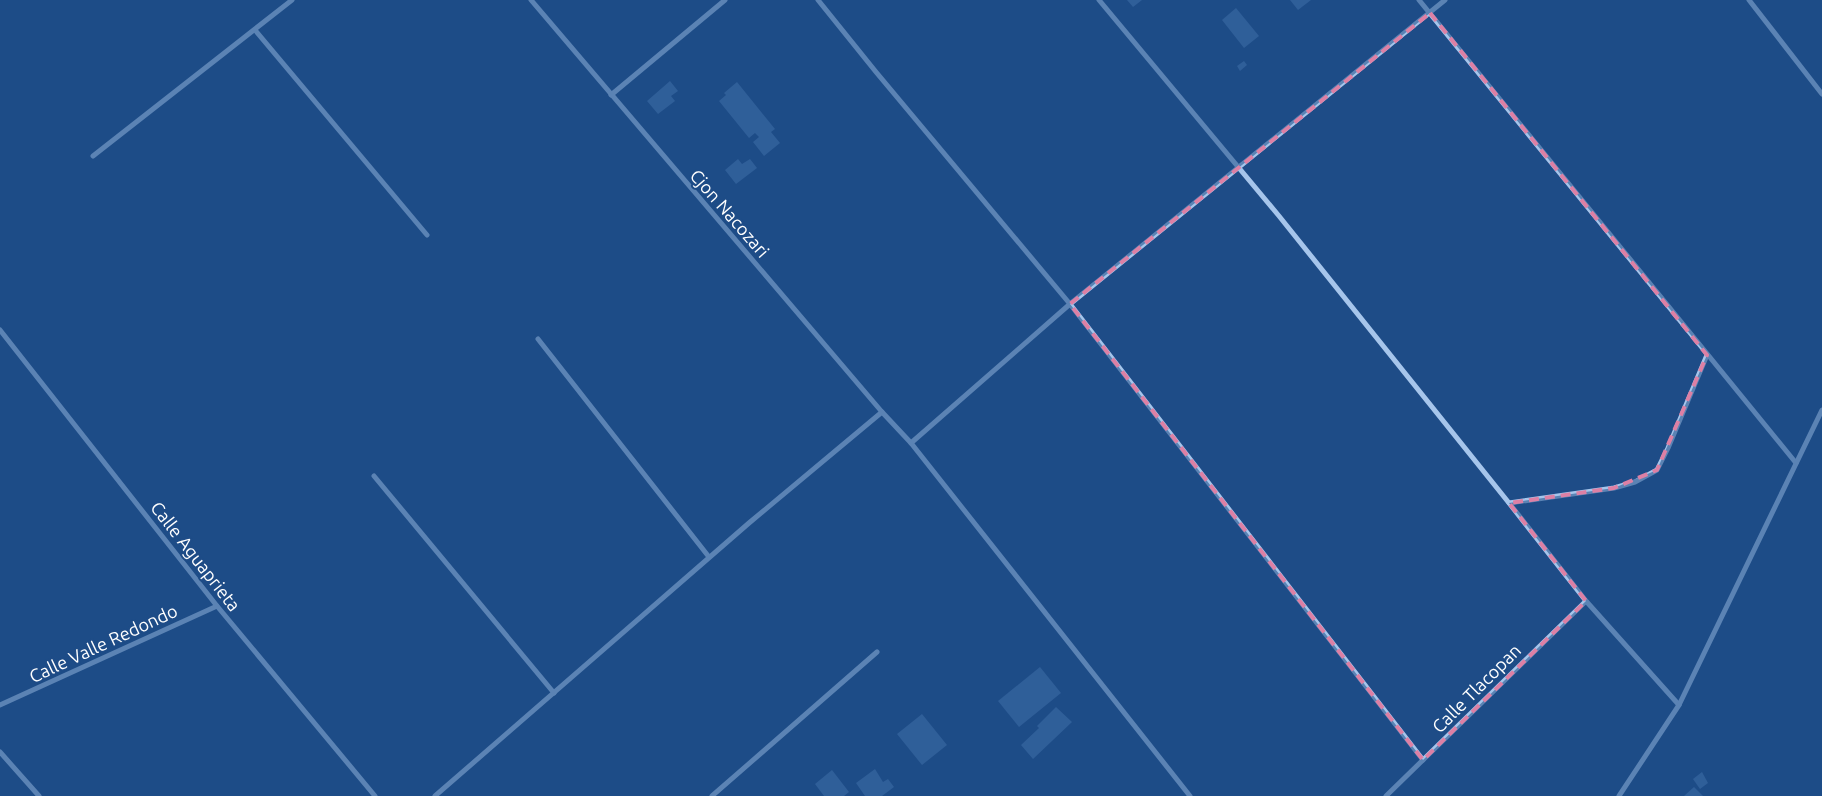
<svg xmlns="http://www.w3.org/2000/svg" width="1822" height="796" font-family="Ubuntu,sans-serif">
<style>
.building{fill:#4675af}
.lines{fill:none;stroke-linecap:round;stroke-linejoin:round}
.minor{stroke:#a6c5eb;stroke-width:5}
.marked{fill:none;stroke:#dd80a5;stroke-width:4;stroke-dasharray:10 6;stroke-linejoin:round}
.labels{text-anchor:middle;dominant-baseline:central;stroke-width:4;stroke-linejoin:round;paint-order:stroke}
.street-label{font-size:18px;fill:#fff;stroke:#1e4c87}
</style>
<rect width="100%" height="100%" fill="#1e4c87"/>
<!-- building -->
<g class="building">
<polygon points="1127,0 1142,0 1133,7"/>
<polygon points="1290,0 1311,0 1298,10"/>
<polygon points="1236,8 1259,36 1244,48 1222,20"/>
<polygon points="1244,61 1247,65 1240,71 1237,66"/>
<polygon points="670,81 678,91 671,96 675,101 658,114 647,101"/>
<polygon points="737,82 775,129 771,132 780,143 764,156 753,142 759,137 755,133 749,138 719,101 726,95 724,93"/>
<polygon points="738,159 742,164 750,159 757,168 736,184 725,170"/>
<polygon points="1040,667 1061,693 1019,727 998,701"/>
<polygon points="1056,707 1072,722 1033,759 1021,745 1039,728 1037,726"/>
<polygon points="922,714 947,745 922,765 897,734"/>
<polygon points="875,769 883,782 888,779 894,787 882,796 865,796 856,783"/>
<polygon points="832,770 849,792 844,796 824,796 815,784"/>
<polygon points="1702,772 1708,783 1700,789 1693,779"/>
<polygon points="1694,787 1703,796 1684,796"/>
</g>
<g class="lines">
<!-- minor -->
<g class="minor">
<polyline points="531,0 882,412 911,443 1190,796"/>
<polyline points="818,0 876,72 1070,304 1423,760"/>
<polyline points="1099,0 1279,216 1509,503 1586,601 1679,705"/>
<polyline points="1419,0 1796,463"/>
<polyline points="1749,0 1822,94"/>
<polyline points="255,30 427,235"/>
<polyline points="611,95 725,0"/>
<polyline points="93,156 292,0"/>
<polyline points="0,330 217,606 375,796"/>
<polyline points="538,339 709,557"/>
<polyline points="911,443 1070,304 1445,0"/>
<polyline points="374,476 554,693"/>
<polyline points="1509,503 1614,488 1635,482 1657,470 1668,448 1707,355"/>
<polyline points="0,705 217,606"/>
<polyline points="0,752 39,796"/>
<polyline points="435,796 749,523 882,412"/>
<polyline points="712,796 877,652"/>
<polyline points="1386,796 1586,601"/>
<polyline points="1619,796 1679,705 1822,410"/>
</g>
</g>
<!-- marked area -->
<path d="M0 0H1822V796H0ZM 1430,13 L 1707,355 L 1657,470 L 1614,488 L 1509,503 L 1586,601 L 1423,760 L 1070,304 Z" fill="#1e4c87" fill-opacity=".55" fill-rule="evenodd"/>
<path class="marked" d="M 1430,13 L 1707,355 L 1657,470 L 1614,488 L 1509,503 L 1586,601 L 1423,760 L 1070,304 Z"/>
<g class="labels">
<!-- street labels -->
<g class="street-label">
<text transform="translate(730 213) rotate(49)">Cjon Nacozari</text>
<text transform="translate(196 556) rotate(52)">Calle Aguaprieta</text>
<text transform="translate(103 643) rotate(-25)">Calle Valle Redondo</text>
<text transform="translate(1476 688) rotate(-45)">Calle Tlacopan</text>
</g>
</g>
</svg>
